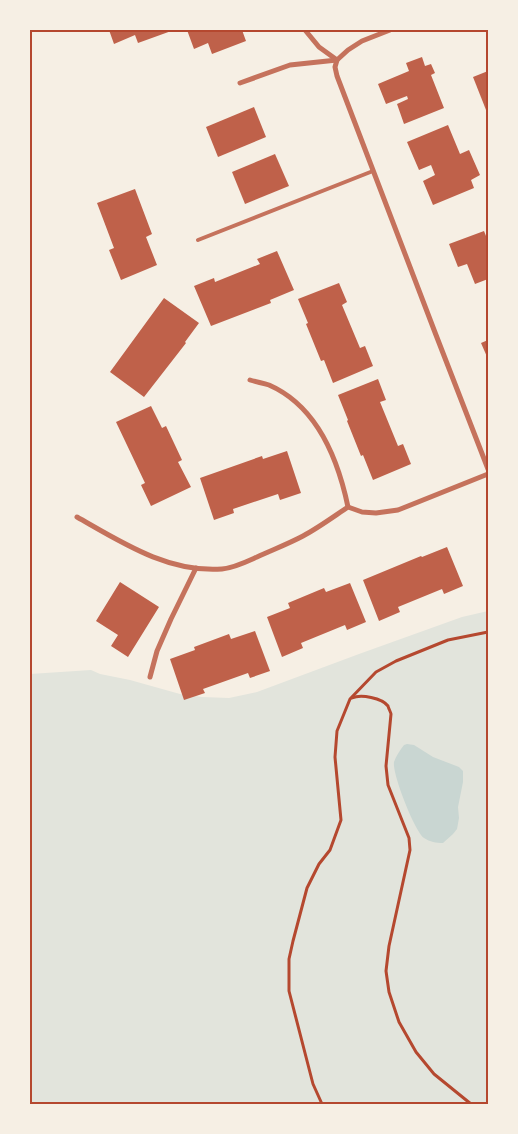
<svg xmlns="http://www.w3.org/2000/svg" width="518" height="1134" font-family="'Sofia Sans Condensed',sans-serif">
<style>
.green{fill:#e2e4dc}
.water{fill:#c9d6d2}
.building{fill:#bf614a}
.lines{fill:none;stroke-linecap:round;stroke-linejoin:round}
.path{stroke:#b5482f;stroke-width:3}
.service{stroke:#c5725c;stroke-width:4}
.minor{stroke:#c5725c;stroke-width:5}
.neatline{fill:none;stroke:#b5482f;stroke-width:2}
</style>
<rect width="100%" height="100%" fill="#f6efe4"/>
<!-- green -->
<polygon class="green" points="488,611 488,1104 30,1104 30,674 91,670 100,674 130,680 180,694 202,697 229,698 257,692 359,654 462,617"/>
<!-- water -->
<path class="water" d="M 407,744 L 414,745 L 433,757 L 459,767 L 463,771 L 463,782 L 458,807 L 459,818 L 457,829 L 453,834 L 443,843 C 436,843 430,842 424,838 C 415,832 392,774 394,762 C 396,756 400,750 404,745 Z"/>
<!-- building -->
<g class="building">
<polygon points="109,30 174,30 138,43 135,35 114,44"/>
<polygon points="187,30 242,30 246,41 212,54 208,43 194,49"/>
<polygon points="422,57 425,66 431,64 435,73 431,75 444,108 404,124 397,104 408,99 407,96 386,104 378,84 409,71 406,63"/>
<polygon points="488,71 488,115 473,77"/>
<polygon points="254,107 266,137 218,157 206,127"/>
<polygon points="448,125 460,154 469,150 480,175 471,180 474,188 433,205 423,181 435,175 431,165 419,170 407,142"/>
<polygon points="275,154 289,186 245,204 232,172"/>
<polygon points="135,189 152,234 146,237 157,265 121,280 109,250 114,248 97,203"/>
<polygon points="484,231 488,241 488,279 475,284 467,264 458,267 449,244"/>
<polygon points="277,251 294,290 270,300 271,303 211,326 194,286 214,278 215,282 260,264 257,259"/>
<polygon points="339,283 347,302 342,305 360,348 365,346 373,366 333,383 324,360 321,361 306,324 308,323 298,299"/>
<polygon points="164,298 199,323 185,342 186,343 144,397 110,372"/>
<polygon points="488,340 488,359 481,343"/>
<polygon points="378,379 386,400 380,402 398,446 403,444 411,464 373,480 363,455 361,456 347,421 348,420 338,395"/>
<polygon points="151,406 162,428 166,426 182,460 178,462 191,487 151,506 141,485 145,483 116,422"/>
<polygon points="287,451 301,493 280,500 278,494 233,509 234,513 214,520 200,478 262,456 263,459"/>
<polygon points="447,547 463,586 444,594 442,589 398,607 400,612 379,621 363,580 421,556 422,557"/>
<polygon points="120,582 159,607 128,657 111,646 118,635 96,621"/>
<polygon points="350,583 366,622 347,630 345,625 301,643 303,648 282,657 267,617 290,608 288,603 324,588 326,592"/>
<polygon points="255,631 270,671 250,678 248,673 203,689 205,693 184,700 170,659 195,650 194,647 229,634 231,639"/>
</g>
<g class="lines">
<!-- path -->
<g class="path">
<path d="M 352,698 C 361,694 382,698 388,706 C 388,707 391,713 391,714 L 386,766 L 388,785 L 409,838 L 410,850 L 389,946 L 386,971 L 389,992 L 399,1022 L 416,1052 L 434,1074 L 471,1104"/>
<polyline points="322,1104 313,1084 289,991 289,959 293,941 307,888 319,864 330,850 341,820 335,757 337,731 350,699 376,672 396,661 448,640 488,632"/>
</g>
<!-- service -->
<polyline class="service" points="198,240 373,171"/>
<!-- minor -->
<g class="minor">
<polyline points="305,30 319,47 337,60 335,67 337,76 436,335 488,469"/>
<polyline points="240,83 290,65 337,60 348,50 362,41 390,30"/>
<path d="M 250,380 C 256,382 263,383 269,385 C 317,406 338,459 348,507"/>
<path d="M 77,517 C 121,542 168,573 222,569 C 234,568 246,562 257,557 C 272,550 288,544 303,536 C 318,528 333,517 348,507 L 362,512 L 376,513 L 398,510 L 488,474"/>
<polyline points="150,677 157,651 171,619 196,568"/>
</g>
</g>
<!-- border -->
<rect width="518" height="1134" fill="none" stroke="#f6efe4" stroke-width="62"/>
<rect x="31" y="31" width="456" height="1072" class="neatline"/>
</svg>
